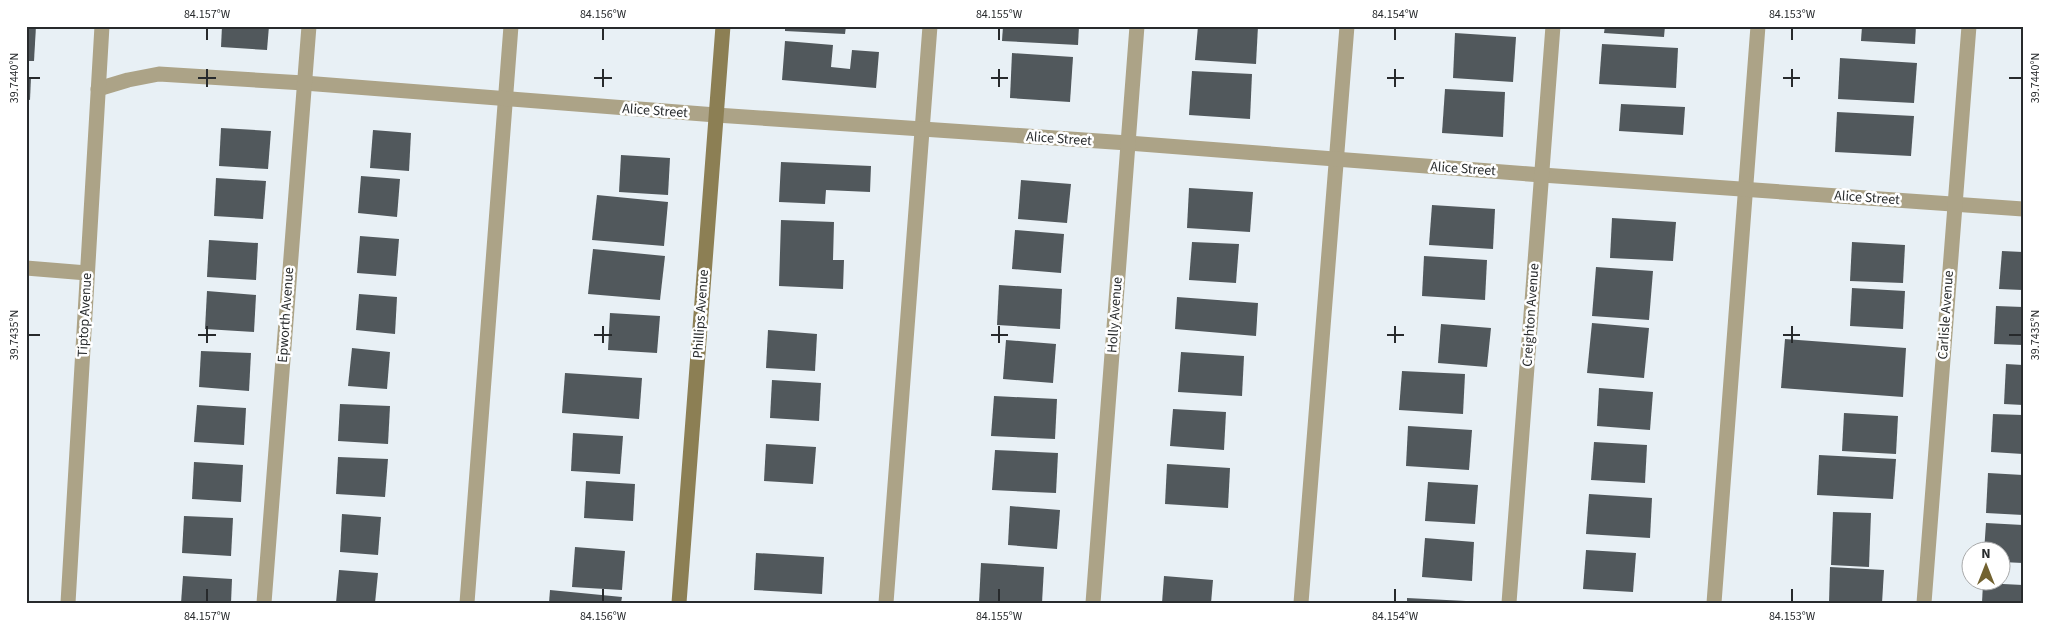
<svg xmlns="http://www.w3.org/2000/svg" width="2049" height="629" font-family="'Source Sans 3',sans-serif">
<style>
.building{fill:#51585c}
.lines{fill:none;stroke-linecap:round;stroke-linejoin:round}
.lane{stroke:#aca387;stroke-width:15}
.street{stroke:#aca387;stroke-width:15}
.secondary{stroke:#8c7f54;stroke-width:15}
.ticks{fill:none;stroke:#272a2c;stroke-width:2}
.labels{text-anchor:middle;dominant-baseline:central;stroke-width:5;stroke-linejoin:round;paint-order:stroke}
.street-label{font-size:14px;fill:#272a2c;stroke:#fff}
.neatline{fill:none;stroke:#272a2c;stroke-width:2}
.ticks-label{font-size:12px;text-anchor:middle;fill:#272a2c}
</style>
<rect width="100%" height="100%" fill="#e8f0f5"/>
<!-- building -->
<g class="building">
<polygon points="26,26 36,26 34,61 26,61"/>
<polygon points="222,26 269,26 267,50 221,47"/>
<polygon points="785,26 846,26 845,34 785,31"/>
<polygon points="1003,26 1079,26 1078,45 1002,41"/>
<polygon points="1198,26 1258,26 1256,64 1195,60"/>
<polygon points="1605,26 1665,26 1664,37 1604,33"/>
<polygon points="1862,26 1916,26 1915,44 1861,41"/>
<polygon points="1455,33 1516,37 1513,82 1453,78"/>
<polygon points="785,41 833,45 831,67 850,69 852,50 879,52 876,88 782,80"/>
<polygon points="1602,44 1678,48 1676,88 1599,84"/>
<polygon points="1012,53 1073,57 1070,102 1010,98"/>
<polygon points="1840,58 1917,63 1914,103 1838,99"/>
<polygon points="1192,71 1252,74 1250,119 1189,115"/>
<polygon points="26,77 31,77 30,100 26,99"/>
<polygon points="1445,89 1505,92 1503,137 1442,133"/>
<polygon points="1621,104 1685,107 1683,135 1619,131"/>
<polygon points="1837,112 1914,116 1911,156 1835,152"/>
<polygon points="221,128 271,131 268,169 219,166"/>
<polygon points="373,130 411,133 409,171 370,168"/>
<polygon points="621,155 670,158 668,195 619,192"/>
<polygon points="781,162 871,166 870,192 826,190 825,204 779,202"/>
<polygon points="361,176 400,179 397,217 358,213"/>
<polygon points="216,178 266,181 263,219 214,216"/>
<polygon points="1021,180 1071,184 1067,223 1018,219"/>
<polygon points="1189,188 1253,192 1250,232 1187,228"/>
<polygon points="597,195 668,202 664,246 592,240"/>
<polygon points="1432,205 1495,209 1493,249 1429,245"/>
<polygon points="1612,218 1676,222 1673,261 1610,258"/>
<polygon points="781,220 834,222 833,260 844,260 843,289 779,286"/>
<polygon points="1015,230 1064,234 1061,273 1012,269"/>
<polygon points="360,236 399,239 396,276 357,273"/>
<polygon points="209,240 258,243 256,280 207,277"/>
<polygon points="1192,242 1239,244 1236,283 1189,280"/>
<polygon points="1852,242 1905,245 1903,283 1850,281"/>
<polygon points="593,249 665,256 660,300 588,294"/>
<polygon points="2002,251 2023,252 2023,290 1999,289"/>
<polygon points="1424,256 1487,260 1485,300 1422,296"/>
<polygon points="1596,267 1653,271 1649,320 1592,316"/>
<polygon points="999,285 1062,289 1060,329 997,325"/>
<polygon points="1852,288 1905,291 1903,329 1850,326"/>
<polygon points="207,291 256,295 254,332 205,329"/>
<polygon points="359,294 397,297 395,334 356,330"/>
<polygon points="1177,297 1258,303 1256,336 1175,329"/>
<polygon points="1996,306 2023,307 2023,345 1994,344"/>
<polygon points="610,313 660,316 657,353 608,350"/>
<polygon points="1592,323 1649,328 1644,378 1587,373"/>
<polygon points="1441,324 1491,328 1487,367 1438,363"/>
<polygon points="768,330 817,334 815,371 766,368"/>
<polygon points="1785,339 1906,348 1903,397 1781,388"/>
<polygon points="1006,340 1056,344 1053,383 1003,379"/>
<polygon points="352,348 390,352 387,389 348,386"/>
<polygon points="201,351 251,353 249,391 199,387"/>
<polygon points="1181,352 1244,356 1242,396 1178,392"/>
<polygon points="2006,364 2023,365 2023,405 2004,404"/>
<polygon points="1402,371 1465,374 1463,414 1399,410"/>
<polygon points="565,373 642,378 639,419 562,413"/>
<polygon points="772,380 821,383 819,421 770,418"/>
<polygon points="1599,388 1653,392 1650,430 1597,426"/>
<polygon points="994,396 1057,399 1055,439 991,436"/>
<polygon points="340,404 390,406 388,444 338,441"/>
<polygon points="197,405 246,408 244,445 194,442"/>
<polygon points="1173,409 1226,412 1224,450 1170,446"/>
<polygon points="1844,413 1898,416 1896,454 1842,451"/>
<polygon points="1993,414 2023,415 2023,454 1991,452"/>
<polygon points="1408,426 1472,430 1469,470 1406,466"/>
<polygon points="573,433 623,436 620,474 571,471"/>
<polygon points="1594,442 1647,445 1645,483 1591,480"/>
<polygon points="766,444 816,447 813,484 764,481"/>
<polygon points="995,450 1058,453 1056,493 992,490"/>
<polygon points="1819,455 1896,459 1893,499 1817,495"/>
<polygon points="338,457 388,459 385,497 336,494"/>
<polygon points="194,462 243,465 241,502 192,499"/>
<polygon points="1167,464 1230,468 1228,508 1165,504"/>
<polygon points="1988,473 2023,475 2023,515 1986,513"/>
<polygon points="586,481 635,484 633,521 584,518"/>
<polygon points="1428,482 1478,485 1475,524 1425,521"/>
<polygon points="1589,494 1652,498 1650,538 1586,534"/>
<polygon points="1010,506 1060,510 1057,549 1008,545"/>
<polygon points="1833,512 1871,513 1869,567 1831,565"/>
<polygon points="342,514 381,517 378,555 340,552"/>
<polygon points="184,516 233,518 231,556 182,553"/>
<polygon points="1986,523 2023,525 2023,563 2002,562 2002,552 1984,552"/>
<polygon points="1425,538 1474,542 1472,581 1422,577"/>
<polygon points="575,547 625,551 622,590 572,587"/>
<polygon points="1586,550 1636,553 1633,592 1583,589"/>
<polygon points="756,553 824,557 822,594 754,590"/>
<polygon points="981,563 1044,567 1042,603 979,603"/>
<polygon points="1830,567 1884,570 1882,603 1829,603"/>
<polygon points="339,570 378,573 375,603 336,603"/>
<polygon points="183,576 232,579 231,603 181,603"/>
<polygon points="1164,576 1213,580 1211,603 1162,603"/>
<polygon points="1983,583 2023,585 2023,603 1982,603"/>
<polygon points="550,590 622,597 621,603 549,603"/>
<polygon points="1407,598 1466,601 1466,603 1407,603"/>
</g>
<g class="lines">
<!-- lane -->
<g class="lane">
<polyline points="467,603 511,26"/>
<polyline points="886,603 930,26"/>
<polyline points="1301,603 1347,26"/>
<polyline points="1714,603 1758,26"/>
</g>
<!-- street -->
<g class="street">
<polyline points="98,89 128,80 159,74 304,83 716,115 1128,143 1542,175 2023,209"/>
<polyline points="26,268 87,273"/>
<polyline points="68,603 102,26"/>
<polyline points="264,603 309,26"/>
<polyline points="1093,603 1137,26"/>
<polyline points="1509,603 1553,26"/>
<polyline points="1924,603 1969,26"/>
</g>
<!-- secondary -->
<polyline class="secondary" points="679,603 723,26"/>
</g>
<!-- ticks -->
<path class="ticks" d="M 207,28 L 207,40M 603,28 L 603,40M 999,28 L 999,40M 1395,28 L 1395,40M 1792,28 L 1792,40M 207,69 L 207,87M 603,69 L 603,87M 999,69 L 999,87M 1395,69 L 1395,87M 1792,69 L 1792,87M 28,78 L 40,78M 198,78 L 216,78M 594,78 L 612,78M 991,78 L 1008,78M 1387,78 L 1404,78M 1783,78 L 1800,78M 2009,78 L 2022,78M 207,326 L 207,343M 603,326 L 603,343M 999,326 L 999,343M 1395,326 L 1395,343M 1792,326 L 1792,343M 28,335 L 40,335M 198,335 L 216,335M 594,335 L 612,335M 991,335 L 1008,335M 1387,335 L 1404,335M 1783,335 L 1800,335M 2009,335 L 2022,335M 207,589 L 207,602M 603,589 L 603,602M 999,589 L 999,602M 1395,589 L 1395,602M 1792,589 L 1792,602"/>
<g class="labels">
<!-- street labels -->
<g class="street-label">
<text transform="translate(655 111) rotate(4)">Alice Street</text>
<text transform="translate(1059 139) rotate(4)">Alice Street</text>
<text transform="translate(1463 169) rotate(4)">Alice Street</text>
<text transform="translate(1867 198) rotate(4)">Alice Street</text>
<text transform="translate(701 314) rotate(-86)">Phillips Avenue</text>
<text transform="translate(85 315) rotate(-87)">Tiptop Avenue</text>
<text transform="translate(286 315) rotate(-86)">Epworth Avenue</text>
<text transform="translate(1115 315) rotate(-86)">Holly Avenue</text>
<text transform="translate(1531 315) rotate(-86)">Creighton Avenue</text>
<text transform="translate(1946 315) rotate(-86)">Carlisle Avenue</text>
</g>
</g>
<!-- border -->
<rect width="2049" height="629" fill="none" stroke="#ffffff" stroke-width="55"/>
<!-- north arrow -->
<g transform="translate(1986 566)"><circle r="24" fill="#ffffff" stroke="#a9aaab"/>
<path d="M0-4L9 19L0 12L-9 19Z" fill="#726230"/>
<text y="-8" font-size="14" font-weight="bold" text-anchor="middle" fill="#272a2c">N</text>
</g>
<rect x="28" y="28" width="1994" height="574" class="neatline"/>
<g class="ticks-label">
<text x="207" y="18">84.157°W</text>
<text x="603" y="18">84.156°W</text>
<text x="999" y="18">84.155°W</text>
<text x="1395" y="18">84.154°W</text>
<text x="1792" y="18">84.153°W</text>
<text transform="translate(14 78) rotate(-90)" y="4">39.7440°N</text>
<text transform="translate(2035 78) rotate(-90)" y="4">39.7440°N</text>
<text transform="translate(14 335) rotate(-90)" y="4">39.7435°N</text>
<text transform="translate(2035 335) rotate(-90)" y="4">39.7435°N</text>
<text x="207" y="620">84.157°W</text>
<text x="603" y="620">84.156°W</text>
<text x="999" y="620">84.155°W</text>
<text x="1395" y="620">84.154°W</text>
<text x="1792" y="620">84.153°W</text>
</g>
</svg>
